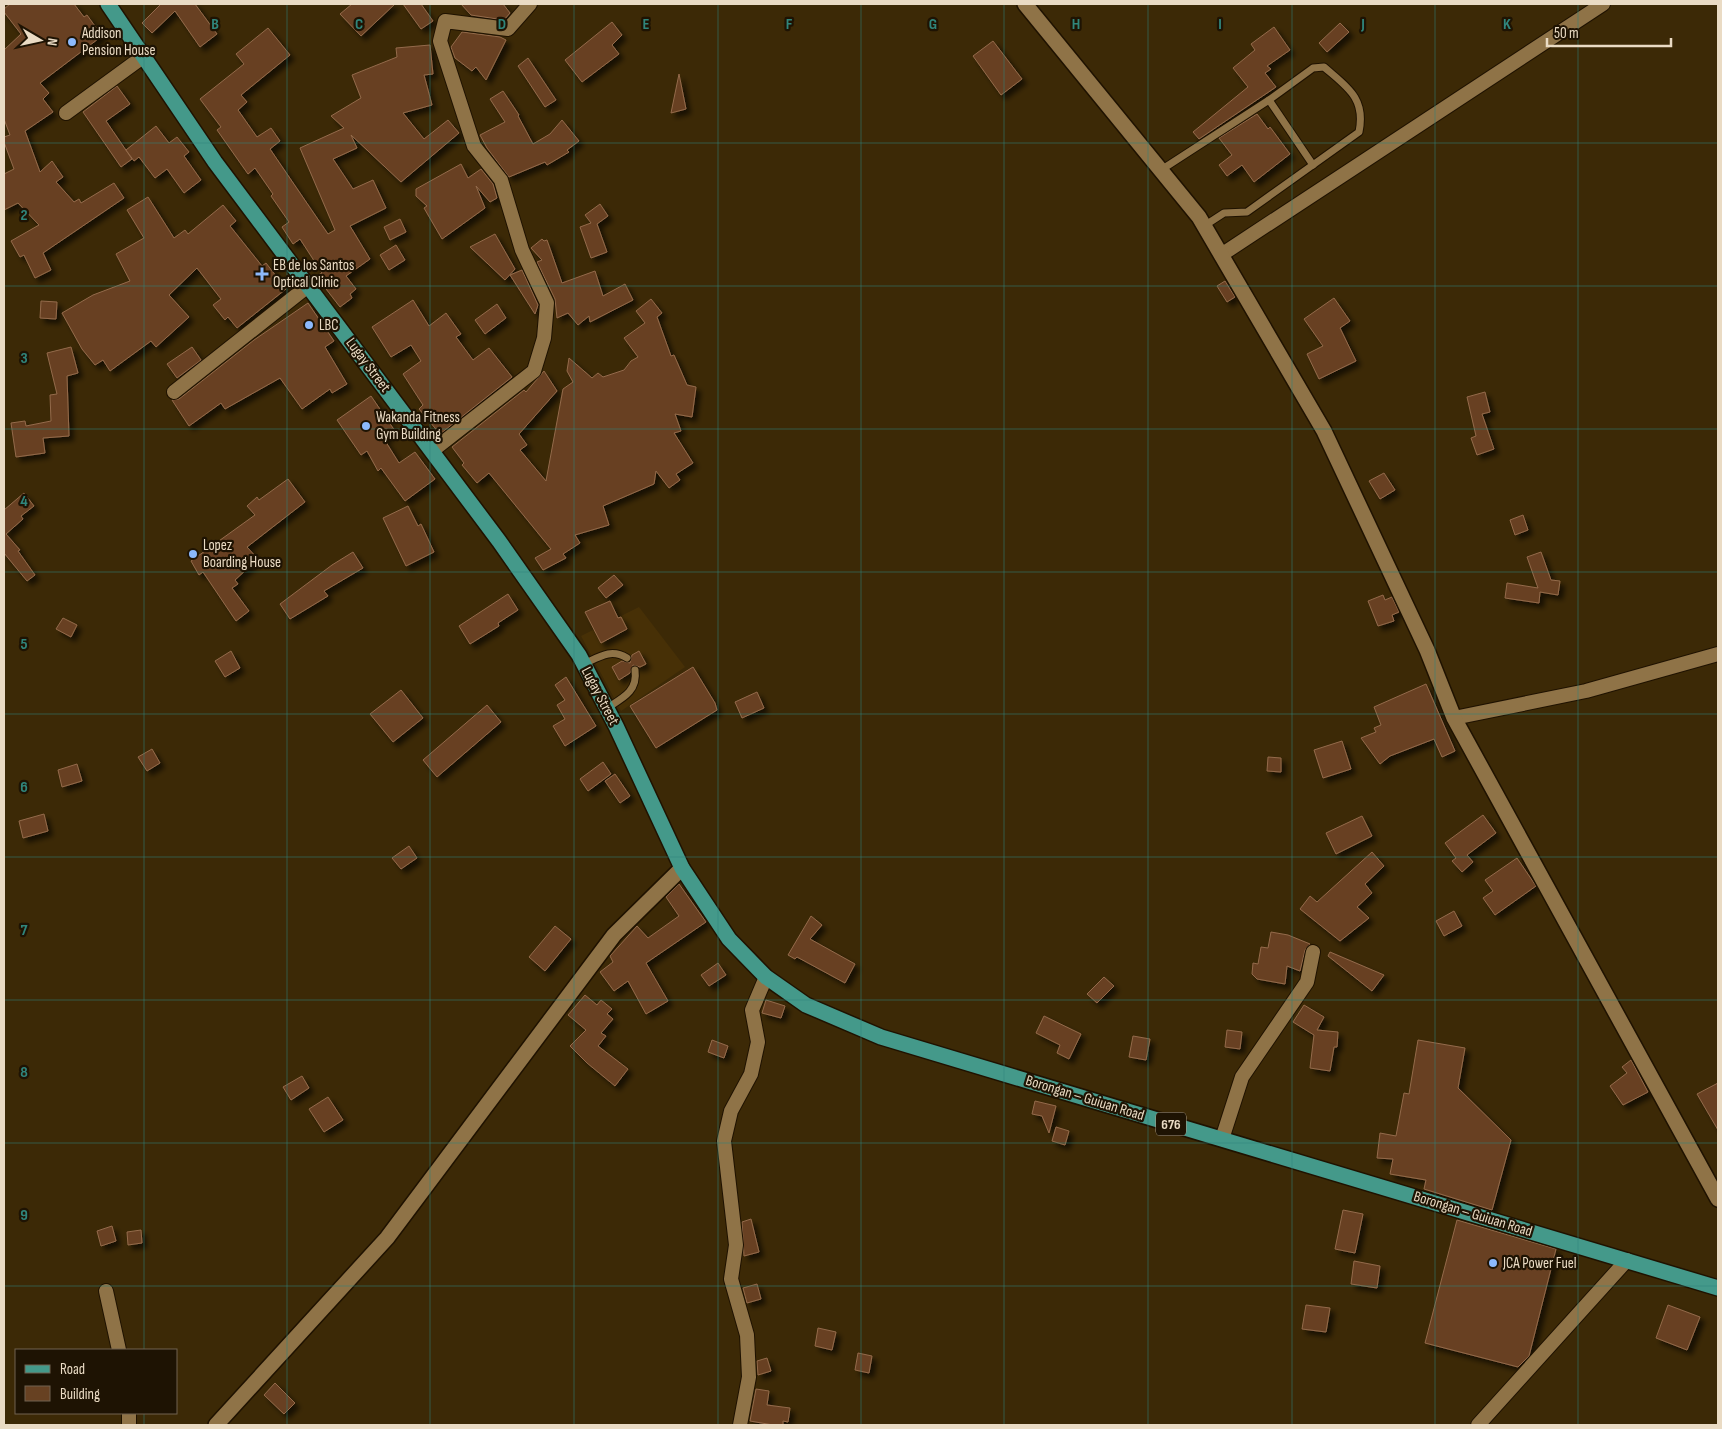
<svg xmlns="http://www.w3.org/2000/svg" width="1722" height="1429" font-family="'Sofia Sans Condensed',sans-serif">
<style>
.built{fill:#473006}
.building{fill:#674122;stroke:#946a4b;filter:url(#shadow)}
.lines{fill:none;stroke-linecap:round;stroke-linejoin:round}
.lane-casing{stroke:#1f1200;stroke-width:9}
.street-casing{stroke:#1f1200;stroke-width:16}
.secondary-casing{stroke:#1f1200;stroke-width:18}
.primary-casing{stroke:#1f1200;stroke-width:18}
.lane{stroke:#8f7347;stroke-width:7}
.street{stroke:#8f7347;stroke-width:14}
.secondary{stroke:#8f7347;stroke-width:15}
.primary{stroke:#44998a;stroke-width:15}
.grid{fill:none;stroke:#30857b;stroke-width:1;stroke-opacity:0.55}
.poi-dot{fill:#8cb9fc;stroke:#1e1303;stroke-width:2}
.labels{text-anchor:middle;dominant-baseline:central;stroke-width:4.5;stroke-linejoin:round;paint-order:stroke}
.shield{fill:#1e1303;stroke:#ad9f8a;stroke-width:1}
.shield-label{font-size:14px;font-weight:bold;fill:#eadbc4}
.poi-label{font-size:15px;fill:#eadbc4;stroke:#1e1303;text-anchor:start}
.street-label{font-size:15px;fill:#eadbc4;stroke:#1e1303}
.grid-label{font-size:16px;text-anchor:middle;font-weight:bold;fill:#30857b;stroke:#1e1303;stroke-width:4.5;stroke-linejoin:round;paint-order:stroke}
</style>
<defs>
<filter id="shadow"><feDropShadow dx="4.5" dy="4.5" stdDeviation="2.5" flood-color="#0009"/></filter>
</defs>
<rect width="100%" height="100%" fill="#3c2906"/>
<!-- built -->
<polygon class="built" points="639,607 685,667 621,711 581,636"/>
<!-- building -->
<g class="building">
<polygon points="10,4 74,4 84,17 87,15 102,36 40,83 49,93 43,99 53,112 25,131 40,172 52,161 63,177 56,182 74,202 79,199 81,203 114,183 124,198 43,253 51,270 35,278 24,255 20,257 11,241 39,225 18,203 4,210 4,174 14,169 4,142 4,137 10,135 4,119 4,50 21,34 4,12 4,9"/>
<polygon points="161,4 195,4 217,34 200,47 175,11 152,33 142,23"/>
<polygon points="352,4 395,4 361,36 340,14"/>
<polygon points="403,4 421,4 433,21 421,29"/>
<polygon points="461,4 503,4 510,13 504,20 471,15"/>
<polygon points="612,22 622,35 612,45 619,54 582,82 565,60"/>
<polygon points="1340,23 1349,32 1327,52 1319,43"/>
<polygon points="1274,27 1290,50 1267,66 1271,69 1265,73 1276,87 1199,139 1193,132 1248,87 1233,68 1255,50 1251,44"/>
<polygon points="268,28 290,55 241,95 247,102 238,110 257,137 271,128 280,141 270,149 328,234 335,230 300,148 344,128 331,116 361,98 352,75 397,57 396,48 430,45 433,74 424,75 432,105 403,113 424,139 448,120 459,133 401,182 351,135 357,148 333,159 353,189 373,180 386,208 350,226 370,259 346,276 356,289 350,294 352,298 340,307 316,276 322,273 300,239 293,244 282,227 289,222 271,196 273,194 255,168 248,174 217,130 221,127 200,99 244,64 236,54"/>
<polygon points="462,32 500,37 506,40 486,80 476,67 472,71 455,58 451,47"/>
<polygon points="993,41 1022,79 1001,95 973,56"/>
<polygon points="528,58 556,100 545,107 518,66"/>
<polygon points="679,74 686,109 671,113"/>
<polygon points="117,86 130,104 106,121 132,159 121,167 83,112"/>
<polygon points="503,91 519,115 518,116 533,144 550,134 562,120 579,141 567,150 569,152 547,165 545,162 509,177 487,148 480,135 505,122 490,99"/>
<polygon points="1257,114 1268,129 1270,127 1290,154 1254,182 1242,165 1227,176 1219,165 1232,155 1219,138"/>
<polygon points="156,126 169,143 177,137 189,152 184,156 201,180 184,193 167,169 155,178 139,157 134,161 126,150"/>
<polygon points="461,164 468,178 481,169 493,184 497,198 490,202 476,186 485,208 442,239 424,208 427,206 416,196 416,189"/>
<polygon points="148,197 174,238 185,230 188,234 223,205 236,221 230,226 262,266 266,263 286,289 237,328 228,317 225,320 213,305 221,299 197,268 169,295 189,317 156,347 151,341 110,371 103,360 95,365 82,349 62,313 93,295 130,281 116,254 144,238 127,210"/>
<polygon points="600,204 608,216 597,224 607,252 591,258 580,227 591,223 585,215"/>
<polygon points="400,219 406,232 390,240 384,227"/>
<polygon points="495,234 515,269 505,280 470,247"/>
<polygon points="542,239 544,241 547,240 562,283 595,271 603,296 625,284 633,300 590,322 589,316 578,325 568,313 557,318 555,299 537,262 542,260 531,248"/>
<polygon points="396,245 405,260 389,270 380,255"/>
<polygon points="522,270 538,305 535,314 510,275"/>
<polygon points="1225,281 1235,297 1227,302 1217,286"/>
<polygon points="1334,298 1350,321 1340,328 1356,361 1319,379 1307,354 1323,346 1304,319"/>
<polygon points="651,299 662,313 657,317 671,356 674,355 687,385 696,387 692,417 675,414 681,431 674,433 693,463 676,474 680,480 669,488 656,471 654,484 603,506 609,525 575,535 580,543 563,554 566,558 543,570 535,558 551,549 489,473 477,483 462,465 464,463 452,447 524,390 526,392 544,371 557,391 519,434 527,445 520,450 546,481 563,389 573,382 567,371 569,358 592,378 598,373 603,377 624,370 631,361 638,357 624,338 645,323 636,311"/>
<polygon points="413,300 429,326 446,313 461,334 456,337 473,360 489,348 512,377 440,434 419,409 423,405 403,374 421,361 411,345 391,357 372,327"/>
<polygon points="41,301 57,302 56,319 40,318"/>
<polygon points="308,303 334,341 325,347 347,384 332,393 330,389 302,409 280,378 225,409 221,403 189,426 172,400 179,399 254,340"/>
<polygon points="497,304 506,318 485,334 475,320"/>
<polygon points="71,347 78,373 67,376 69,436 43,438 45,453 16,457 11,423 25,421 26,426 51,421 50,395 57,394 47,353"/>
<polygon points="192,347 201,360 177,378 167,364"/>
<polygon points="1485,392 1490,412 1482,414 1494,449 1477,455 1471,438 1476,436 1467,397"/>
<polygon points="371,396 395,431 384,439 399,463 415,452 435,479 405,501 381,468 378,471 367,451 361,455 337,420"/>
<polygon points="1384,473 1395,490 1380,499 1369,481"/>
<polygon points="288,479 305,502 247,547 258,559 235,580 238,584 232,588 249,611 236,621 203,572 199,575 191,561 255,515 247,506 257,497 259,500"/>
<polygon points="24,493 34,506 21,516 23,519 6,534 20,550 18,551 35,575 27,581 4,553 4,510"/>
<polygon points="408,506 418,526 421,524 434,552 406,566 383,518"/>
<polygon points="1523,515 1528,530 1515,535 1510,520"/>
<polygon points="353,552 363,568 324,591 328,596 290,619 280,604 332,565"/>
<polygon points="1541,552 1551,580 1560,581 1558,595 1540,592 1539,603 1505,598 1507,583 1538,588 1527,557"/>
<polygon points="614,575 623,585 606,598 598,588"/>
<polygon points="508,594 518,610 498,623 499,626 470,644 459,626"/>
<polygon points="1383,595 1385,600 1392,597 1399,612 1392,615 1394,621 1378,626 1368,601"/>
<polygon points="610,601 618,618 621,617 627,629 601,643 585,612"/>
<polygon points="63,618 77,625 71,637 56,629"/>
<polygon points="231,651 240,668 225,677 215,661"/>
<polygon points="639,651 646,664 640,667 633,665 630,673 619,680 612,667 622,661 630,663 632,655"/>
<polygon points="693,667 715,703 717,710 656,748 630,706"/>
<polygon points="566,677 596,726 565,746 553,726 565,719 557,705 565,700 555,685"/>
<polygon points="1426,684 1455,751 1442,757 1434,739 1390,756 1380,764 1361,738 1376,732 1374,728 1381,725 1374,707"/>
<polygon points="401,690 423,718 393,742 370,714"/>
<polygon points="757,692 764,708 742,718 735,702"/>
<polygon points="487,705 501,722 437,777 423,760"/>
<polygon points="1342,741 1351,769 1323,778 1314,750"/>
<polygon points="152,749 160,763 147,771 138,757"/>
<polygon points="1268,757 1281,758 1281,772 1267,771"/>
<polygon points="603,762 611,774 588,791 580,779"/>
<polygon points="77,764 82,781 62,787 58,770"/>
<polygon points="615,774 630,796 620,803 605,781"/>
<polygon points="44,814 48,831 23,838 19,821"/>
<polygon points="1483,815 1496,833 1467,855 1473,862 1462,872 1452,861 1456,858 1445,843"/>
<polygon points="1362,816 1372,836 1336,854 1326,833"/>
<polygon points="409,846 417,858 401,869 392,858"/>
<polygon points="1372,852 1384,866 1365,884 1372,893 1357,907 1369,918 1340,941 1300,909 1310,896 1317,902"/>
<polygon points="1517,858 1536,886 1495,915 1483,898 1493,891 1485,880"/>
<polygon points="679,884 706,922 646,963 668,1001 646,1014 628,981 614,991 600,972 613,962 610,956 637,926 648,938 679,916 666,897"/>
<polygon points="1454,911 1462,926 1444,936 1436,921"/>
<polygon points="811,916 822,925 810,939 855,964 845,983 797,957 795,959 788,955"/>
<polygon points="555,926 571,939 545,971 529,957"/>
<polygon points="1271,932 1288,935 1310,944 1305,950 1300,971 1287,966 1285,984 1257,979 1252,974 1253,963 1258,964 1261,947 1268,948"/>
<polygon points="1330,952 1384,975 1372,991 1328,956"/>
<polygon points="718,963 726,975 709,986 701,975"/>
<polygon points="1104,977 1114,986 1097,1003 1087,994"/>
<polygon points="585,995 597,1005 601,1000 612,1009 607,1014 613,1019 601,1033 606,1036 598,1046 628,1069 615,1086 587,1063 570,1046 586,1030 568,1015"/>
<polygon points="766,1000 785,1006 781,1018 762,1013"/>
<polygon points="1304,1005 1324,1017 1317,1030 1338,1032 1337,1047 1334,1047 1330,1071 1310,1068 1314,1035 1293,1022"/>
<polygon points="1044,1016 1081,1034 1069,1059 1057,1053 1060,1045 1036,1033"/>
<polygon points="1227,1030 1242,1032 1240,1049 1225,1047"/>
<polygon points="1133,1036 1150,1039 1146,1060 1129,1057"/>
<polygon points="712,1040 728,1046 724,1058 708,1052"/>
<polygon points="1418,1040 1465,1048 1458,1088 1511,1140 1492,1210 1424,1189 1426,1180 1390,1174 1393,1159 1377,1158 1380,1133 1396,1136 1404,1093 1409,1094"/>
<polygon points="1631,1060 1648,1092 1623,1105 1610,1086 1627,1073 1622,1067"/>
<polygon points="302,1076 309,1088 291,1100 283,1087"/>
<polygon points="1718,1083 1718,1130 1697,1094"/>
<polygon points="328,1097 343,1120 324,1132 309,1109"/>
<polygon points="1035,1101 1056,1106 1049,1133 1042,1116 1032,1114"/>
<polygon points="1056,1127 1069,1131 1065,1145 1052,1141"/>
<polygon points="1343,1210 1363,1214 1355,1253 1335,1249"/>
<polygon points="751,1219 759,1252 744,1256 742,1222"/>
<polygon points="1457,1220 1556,1249 1529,1356 1518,1367 1425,1343"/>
<polygon points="112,1226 116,1241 101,1246 97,1231"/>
<polygon points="141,1230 142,1243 128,1245 127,1232"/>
<polygon points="1354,1261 1380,1266 1377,1288 1351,1284"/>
<polygon points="757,1284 761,1299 747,1303 743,1288"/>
<polygon points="1306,1305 1330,1308 1326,1332 1302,1329"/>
<polygon points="1668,1305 1700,1317 1687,1350 1656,1338"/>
<polygon points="818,1328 836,1332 832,1350 815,1346"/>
<polygon points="858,1353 872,1356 869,1373 855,1370"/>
<polygon points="767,1358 771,1371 758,1375 757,1361"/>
<polygon points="275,1383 295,1403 284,1414 264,1395"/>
<polygon points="756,1389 769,1391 767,1405 790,1408 788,1422 783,1421 783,1425 773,1425 750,1421"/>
</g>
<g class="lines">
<!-- lane casing -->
<g class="lane-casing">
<g id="lane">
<polyline points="1269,100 1313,165"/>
<path d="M 1161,170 L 1269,100 L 1313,68 L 1324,67 C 1347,87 1366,98 1359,132 L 1247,212 L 1224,213 L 1204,226"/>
<path d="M 584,664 C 599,657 611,648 627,658"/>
<path d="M 607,708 C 623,698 638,691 635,670"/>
</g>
</g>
<!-- street casing -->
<g class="street-casing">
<g id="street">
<polyline points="66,113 144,56"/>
<polyline points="1221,255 1603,4"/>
<polyline points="174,392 308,286"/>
<polyline points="432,451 534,371 544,338 547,303 522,250 501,180 474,146 440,41 445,21 508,29 530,4"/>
<polyline points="1454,718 1586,691 1718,654"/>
<polyline points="1222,1139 1242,1077 1307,982 1313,952"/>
<polyline points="106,1291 119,1350"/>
<polyline points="129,1413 129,1425"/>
<polyline points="740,1425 749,1377 747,1335 731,1279 736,1245 724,1141 731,1111 751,1074 758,1042 752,1010 766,977"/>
<polyline points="1478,1425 1627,1260"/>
</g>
</g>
<!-- secondary casing -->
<g class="secondary-casing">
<g id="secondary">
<polyline points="1025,4 1199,217 1324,431 1427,650 1454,718 1718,1199"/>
<polyline points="216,1425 387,1238 614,935 682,868"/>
</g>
</g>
<!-- primary casing -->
<g class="primary-casing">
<polyline id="primary" points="108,4 215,162 499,541 579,655 616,726 682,868 729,939 766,977 806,1005 881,1037 1718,1288"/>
</g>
<!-- lane -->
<use href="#lane" class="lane"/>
<!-- street -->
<use href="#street" class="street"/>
<!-- secondary -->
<use href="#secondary" class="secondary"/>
<!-- primary -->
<use href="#primary" class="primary"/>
</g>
<!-- grid -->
<path class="grid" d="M 144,4 L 144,1350M 287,4 L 287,1425M 430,4 L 430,1425M 574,4 L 574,1425M 718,4 L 718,1425M 861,4 L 861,1425M 1004,4 L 1004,1425M 1148,4 L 1148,1425M 1292,4 L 1292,1425M 1435,4 L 1435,1425M 1578,4 L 1578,1425M 4,143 L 1718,143M 4,286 L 1718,286M 4,429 L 1718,429M 4,572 L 1718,572M 4,714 L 1718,714M 4,857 L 1718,857M 4,1000 L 1718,1000M 4,1143 L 1718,1143M 4,1286 L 1718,1286M 144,1413 L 144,1425"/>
<!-- markers -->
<g class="poi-dot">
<circle cx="72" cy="42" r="5"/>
<path d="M259.5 266.5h5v5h5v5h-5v5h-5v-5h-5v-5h5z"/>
<circle cx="309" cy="325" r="5"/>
<circle cx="366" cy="426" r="5"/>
<circle cx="193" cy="554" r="5"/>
<circle cx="1493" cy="1263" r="5"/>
</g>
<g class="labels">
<!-- shield labels -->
<rect class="shield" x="1156" y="1112.5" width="30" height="23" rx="4"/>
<g class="shield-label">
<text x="1171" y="1124">676</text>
</g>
<!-- poi labels -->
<g class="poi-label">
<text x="82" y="33">Addison<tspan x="82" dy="17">Pension House</tspan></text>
<text x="273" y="265">EB de los Santos<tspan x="273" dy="17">Optical Clinic</tspan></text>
<text x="319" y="325">LBC</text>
<text x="376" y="417">Wakanda Fitness<tspan x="376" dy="17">Gym Building</tspan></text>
<text x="203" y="545">Lopez<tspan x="203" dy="17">Boarding House</tspan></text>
<text x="1503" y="1263">JCA Power Fuel</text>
</g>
<!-- street labels -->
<g class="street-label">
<text transform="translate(368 365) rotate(53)">Lugay Street</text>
<text transform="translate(600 696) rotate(62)">Lugay Street</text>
<text transform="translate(1085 1098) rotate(17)">Borongan – Guiuan Road</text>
<text transform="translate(1473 1214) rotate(17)">Borongan – Guiuan Road</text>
</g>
</g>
<g class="grid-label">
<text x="215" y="29">B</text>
<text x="359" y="29">C</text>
<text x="502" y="29">D</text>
<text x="646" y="29">E</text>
<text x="789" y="29">F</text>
<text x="933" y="29">G</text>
<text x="1076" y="29">H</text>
<text x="1220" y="29">I</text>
<text x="1363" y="29">J</text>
<text x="1507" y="29">K</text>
<text x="24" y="220">2</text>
<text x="24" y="363">3</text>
<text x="24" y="506">4</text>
<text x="24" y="649">5</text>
<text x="24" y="792">6</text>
<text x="24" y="935">7</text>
<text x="24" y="1077">8</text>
<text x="24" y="1220">9</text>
</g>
<!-- border -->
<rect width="1722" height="1429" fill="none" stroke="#eadbc4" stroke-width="10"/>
<!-- legend -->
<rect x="15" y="1349" width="162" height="65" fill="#1e1303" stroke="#706350"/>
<rect x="25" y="1365" width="25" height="8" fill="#44998a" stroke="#706350"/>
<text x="60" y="1374" font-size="15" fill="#eadbc4">Road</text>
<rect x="25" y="1386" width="25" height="15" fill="#674122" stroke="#706350"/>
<text x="60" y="1399" font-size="15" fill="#eadbc4">Building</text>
<!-- north arrow -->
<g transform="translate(40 40) rotate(99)" stroke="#1e1303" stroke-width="4" paint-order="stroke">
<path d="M0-4L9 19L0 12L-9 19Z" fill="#eadbc4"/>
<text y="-8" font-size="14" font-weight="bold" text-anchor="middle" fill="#eadbc4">N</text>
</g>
<!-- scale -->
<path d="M1547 38v8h124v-8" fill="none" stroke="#eadbc4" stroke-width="2.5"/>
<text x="1554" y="38" font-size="15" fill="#eadbc4" stroke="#1e1303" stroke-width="4" paint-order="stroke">50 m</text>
</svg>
